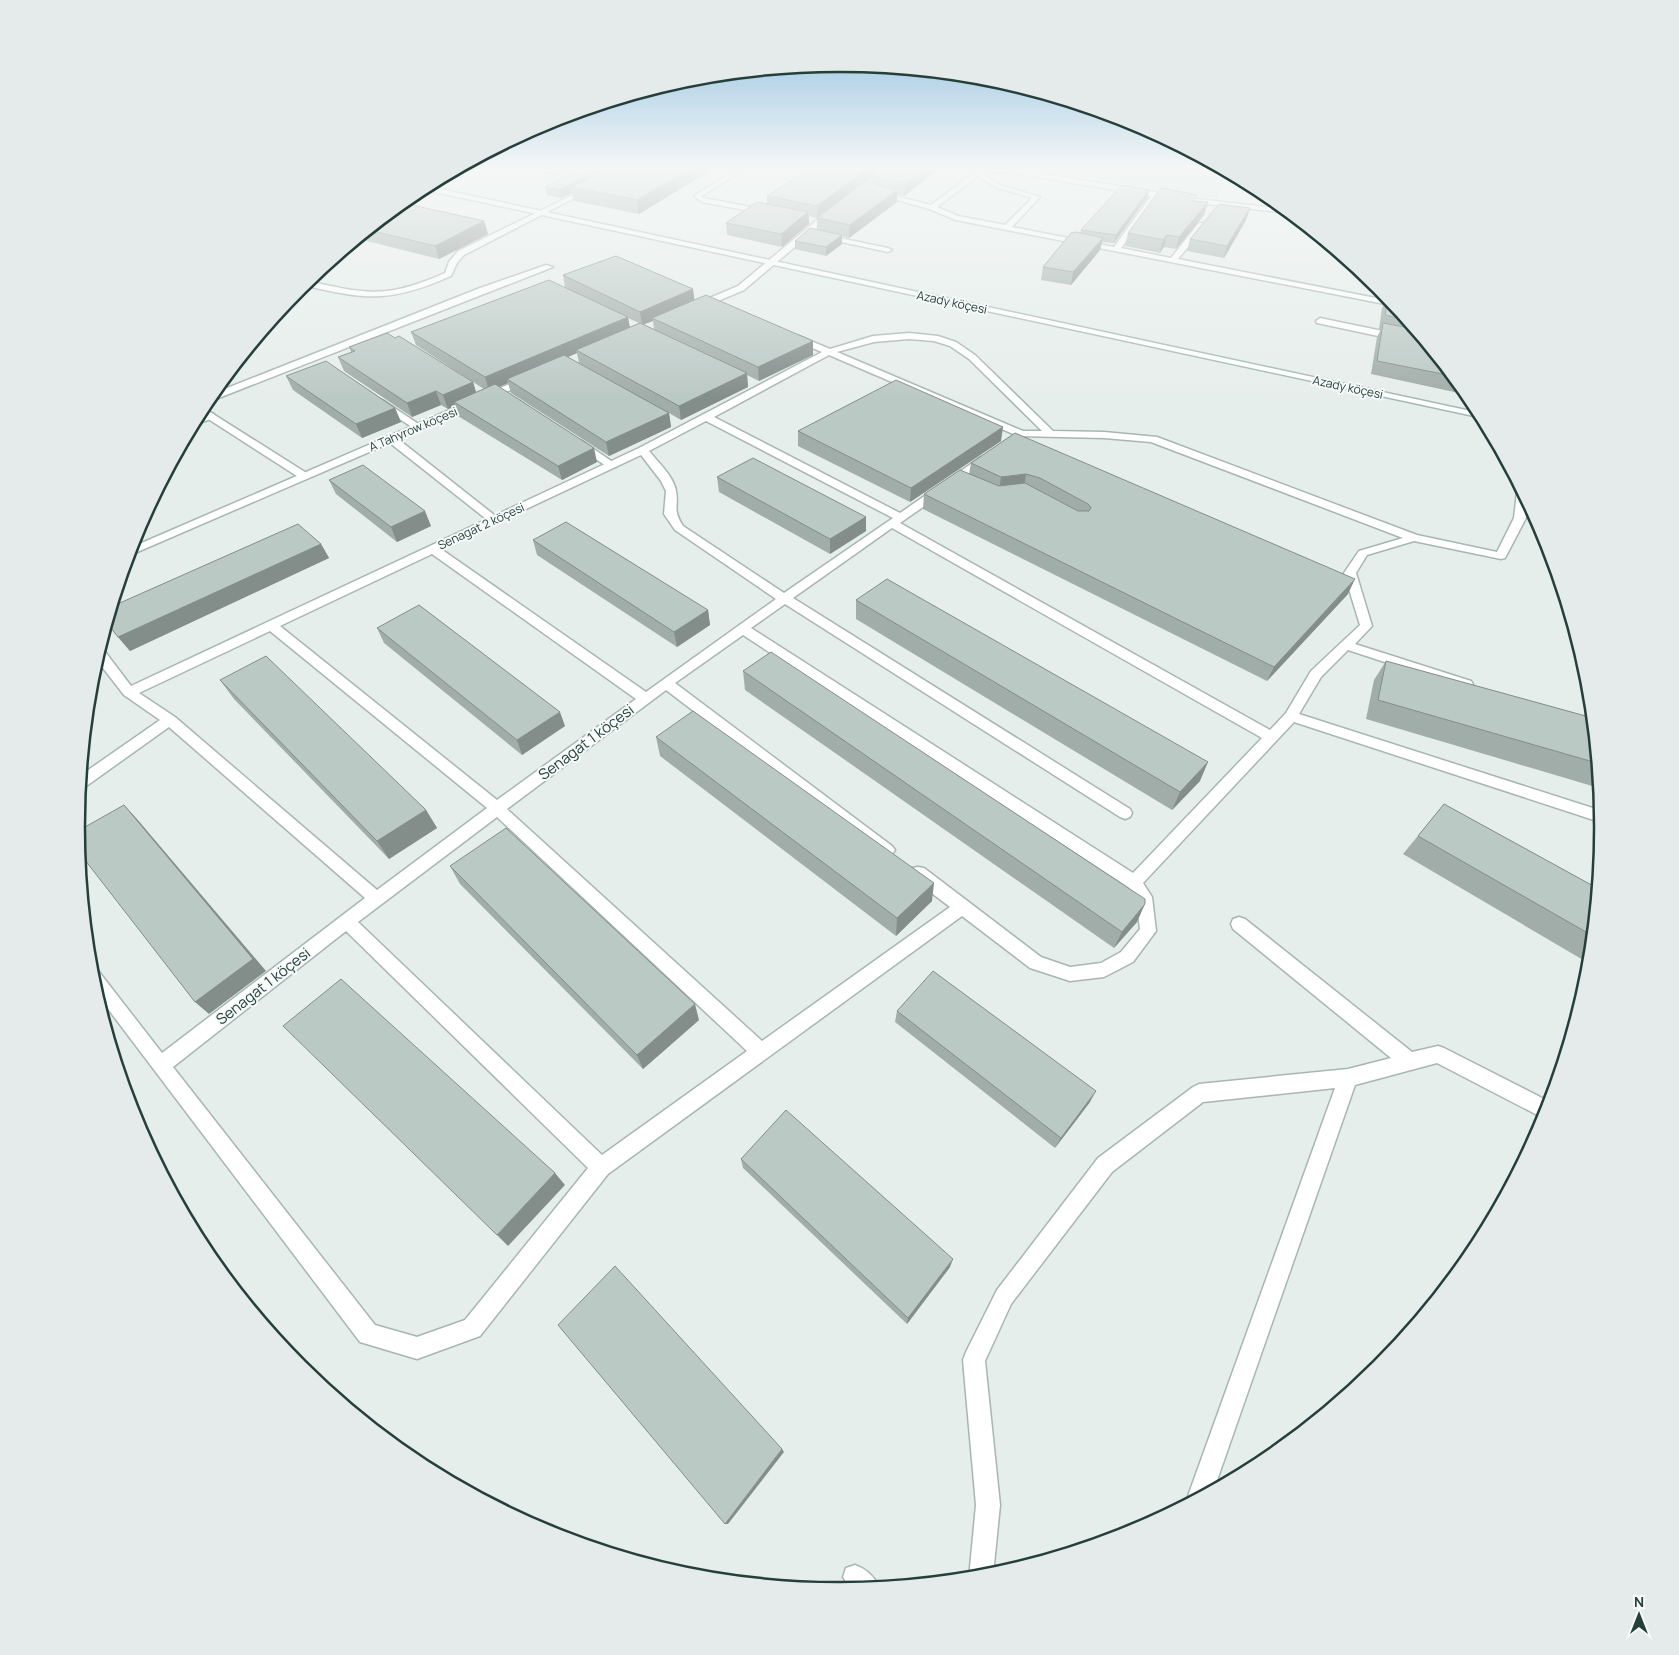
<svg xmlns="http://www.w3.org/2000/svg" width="1679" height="1655" font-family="Manrope,sans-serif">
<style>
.built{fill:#d4deda}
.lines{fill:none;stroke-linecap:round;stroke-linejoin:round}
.service-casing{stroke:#a8b6b3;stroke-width:3}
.minor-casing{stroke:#a8b6b3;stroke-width:3}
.secondary-casing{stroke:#a5b9b4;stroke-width:3}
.service{fill:#fff;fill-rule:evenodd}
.minor{fill:#fff;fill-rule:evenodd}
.secondary{fill:#fff;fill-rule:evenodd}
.wall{fill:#a1ada9;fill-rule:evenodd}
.shaded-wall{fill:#838d8a}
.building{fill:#bbc9c5;stroke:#838d8a}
.labels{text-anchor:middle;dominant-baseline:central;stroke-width:4;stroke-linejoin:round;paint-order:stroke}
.far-street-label{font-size:12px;fill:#253f3b;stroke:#f6faf9}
.street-label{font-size:15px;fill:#253f3b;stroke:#f6faf9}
.rim{fill:none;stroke:#253f3b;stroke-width:2.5}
</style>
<rect width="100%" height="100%" fill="#e6eeeb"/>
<!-- built -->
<polygon class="built" points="1027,167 1216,167 1223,171 1217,199"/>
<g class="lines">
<!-- service casing -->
<g class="service-casing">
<g id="service">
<polygon points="521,167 536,167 591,178 588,180"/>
<path d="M 960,167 L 1019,170 L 1197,199 L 1283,209 L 1288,213 L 1197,203 L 1158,197 L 1121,248 L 1171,258 L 1199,223 L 1202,223 L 1206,225 L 1178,259 L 1391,301 L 1395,306 L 956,220 L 929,209 L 873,193 L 876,191 L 931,205 L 978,170 ZM 986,171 L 1019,174 L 1151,196 L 1114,247 L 1012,227 L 1040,197 L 999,185 L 983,173 ZM 978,176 L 995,187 L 1032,198 L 1005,225 L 958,216 L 937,207 Z"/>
<path d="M 589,187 L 594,188 L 464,255 L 457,263 L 451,276 C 390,303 366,300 303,285 L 307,281 C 368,294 386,299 445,273 L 449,262 L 458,251 Z"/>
<polygon points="820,234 888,248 892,250 888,252 823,238 819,236"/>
<polygon points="546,265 553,267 211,401 206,401 212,394 480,288"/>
<polygon points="1320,318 1397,334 1401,337 1397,340 1317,323 1316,321"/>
<path d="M 909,333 L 938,336 L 956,342 L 975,355 L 1053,431 L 1104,432 L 1157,437 L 1417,535 L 1497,552 L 1514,518 L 1517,492 L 1520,489 L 1527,501 L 1526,518 L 1505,558 L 1501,559 L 1414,541 L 1367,555 L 1356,573 L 1372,626 L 1355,644 L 1471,681 L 1473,684 L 1471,687 L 1461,687 L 1348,650 L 1321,677 L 1299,714 L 1602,811 L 1603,823 L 1294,722 L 1143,883 L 1152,897 L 1156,931 L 1133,962 L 1104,977 L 1070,981 L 1030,968 L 962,916 L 608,1174 L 480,1336 L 417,1359 L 360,1342 L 96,993 L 89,966 L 96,968 L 162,1053 L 365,898 L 169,727 L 85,787 L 80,788 L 81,775 L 160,720 L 124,695 L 96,659 L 100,648 L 103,649 L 131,686 L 639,448 L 822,352 L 793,340 L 793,336 L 799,336 L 830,349 L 873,336 ZM 909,339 L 934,341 L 950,346 L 969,359 L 1042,431 L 1023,431 L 837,352 L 874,342 ZM 829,355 L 1018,436 L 1104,438 L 1151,442 L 1403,538 L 1359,551 L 1344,573 L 1360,625 L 1311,671 L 1286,713 L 1270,730 L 900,523 L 989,461 L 990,459 L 989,457 L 981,457 L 900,513 L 714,417 ZM 706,421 L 893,518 L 784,593 L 683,526 C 672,508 679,508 676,491 C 674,477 658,462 649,451 ZM 641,455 L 661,481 L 666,491 L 664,514 L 675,530 L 776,599 L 646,692 L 441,549 ZM 892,528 L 1262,738 L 1133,873 L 751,628 L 785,604 L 1120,817 L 1125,819 L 1130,817 L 1132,813 L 1130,809 L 793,598 ZM 432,554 L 636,699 L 497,800 L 280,626 ZM 270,631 L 487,808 L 377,890 L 175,717 L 139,693 ZM 743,635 L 1128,887 L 1136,898 L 1140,929 L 1121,952 L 1101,963 L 1070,967 L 1041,957 L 924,868 L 918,867 L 912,868 L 910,873 L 912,878 L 950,907 L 762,1041 L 507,809 L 666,690 L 882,854 L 887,856 L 892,854 L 895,850 L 892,846 L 675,683 ZM 497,817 L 747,1051 L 602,1155 L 358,922 ZM 346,931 L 588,1168 L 465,1320 L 417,1337 L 375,1325 L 173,1067 Z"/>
<polygon points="381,400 384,401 423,427 421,429 415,429 378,405 378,401"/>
<polygon points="202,407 308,474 309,476 308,478 300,478 199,413"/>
<polygon points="1239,917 1245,919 1412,1052 1438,1046 1444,1048 1550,1102 1545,1119 1437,1063 1355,1085 1214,1489 1191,1502 1188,1496 1335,1088 1203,1102 1112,1172 1011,1304 985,1361 1000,1505 993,1575 969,1578 976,1505 963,1360 966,1352 997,1290 1098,1158 1193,1087 1199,1084 1348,1069 1391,1058 1233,929 1231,924 1233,919"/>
<path d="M 855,1565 C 866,1569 874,1576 879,1587 L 851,1590 L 843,1577 L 846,1568 Z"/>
</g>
</g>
<!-- minor casing -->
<g class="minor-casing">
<g id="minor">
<polygon points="741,167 743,169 742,170 702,196 704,198 771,211 771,215 702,202 694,196"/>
<polygon points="829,210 836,212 744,290 699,309 693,309 693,305 738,286"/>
<polygon points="528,376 533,379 531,381 398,439 498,518 500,520 498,522 490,522 390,443 128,556 130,548"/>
<polygon points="211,413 214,414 214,418 193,425 197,418"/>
<polygon points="578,440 582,441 617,465 616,467 608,467 574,445 574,441"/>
</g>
</g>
<!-- secondary casing -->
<g class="secondary-casing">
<polygon id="secondary" points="426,186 1480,413 1483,418 421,189"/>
</g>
<!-- service -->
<use href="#service" class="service"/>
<!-- minor -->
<use href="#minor" class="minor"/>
<!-- secondary -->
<use href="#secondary" class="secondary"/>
</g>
<!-- wall -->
<g class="wall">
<polygon points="587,167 716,167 639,214 574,201 572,193 561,198 547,195 545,187 589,176 589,178 594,176 588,174"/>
<path d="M 812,167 L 942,167 L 904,196 L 897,194 L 897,202 L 849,238 L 842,236 L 842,244 L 826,256 L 795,249 L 795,241 L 817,230 L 817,218 L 809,216 L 809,224 L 782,247 L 727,235 L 726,223 L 767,204 L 767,196 ZM 872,177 L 871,183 L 866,181 Z"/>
<polygon points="1149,190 1147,198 1114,243 1102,242 1100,250 1071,285 1041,280 1043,267 1080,233 1081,230"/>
<polygon points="1196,201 1208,202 1204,215 1176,249 1164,247 1160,253 1125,246 1128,233"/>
<polygon points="403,203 484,221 488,234 439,259 359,239"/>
<polygon points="1250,208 1246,220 1224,258 1187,251 1190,239"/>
<path d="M 563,275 L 695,300 L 813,355 L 759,381 L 747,375 L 748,387 L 681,420 L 669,413 L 671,427 L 609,456 L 511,393 L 508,383 L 499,387 L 597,462 L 562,480 L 458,416 L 455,406 L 448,409 L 441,405 L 412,417 L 344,371 L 338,357 L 351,352 L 349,347 L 473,382 L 476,392 L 484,389 L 416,345 L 411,332 L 565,287 ZM 628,318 L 639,323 L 630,327 ZM 653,321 L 654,329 L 644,324 ZM 577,353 L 579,363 L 568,357 Z"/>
<polygon points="1387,297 1468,395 1371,374 1377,337 1381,329 1379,329 1382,308"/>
<polygon points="286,376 395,408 401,422 362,438 293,390"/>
<polygon points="798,431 1001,441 910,502 798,446"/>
<polygon points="1015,433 1348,594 1267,681 923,509 924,494 969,474 971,463"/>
<polygon points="717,477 866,517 866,531 830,554 719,492"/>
<polygon points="329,480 431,526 397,542 336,494"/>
<polygon points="533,540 708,610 710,625 677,647 537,555"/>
<polygon points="321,544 329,558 130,651 107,624 113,606"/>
<polygon points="856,600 1200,781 1172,810 856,619"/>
<polygon points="377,628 565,726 522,755 384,643"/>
<polygon points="1386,661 1593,718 1599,788 1366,719 1374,680"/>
<polygon points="743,671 1137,922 1114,948 745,690"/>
<polygon points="220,680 426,810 437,828 389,859 234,699"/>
<polygon points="656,737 932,901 896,936 660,756"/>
<polygon points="1444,804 1597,888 1590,964 1403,854"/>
<polygon points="450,866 699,1020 643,1069 460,884"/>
<polygon points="897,1011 1090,1102 1055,1148 895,1022"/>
<polygon points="741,1159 950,1267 907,1324 743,1168"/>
</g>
<!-- shaded-wall -->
<g class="shaded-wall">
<polygon points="693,167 716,167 639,214 637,200"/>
<polygon points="869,167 885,167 872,176 872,177 818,218 817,206"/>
<polygon points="928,167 942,167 904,196 905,184"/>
<polygon points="589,176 590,184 571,187 572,193 561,198 559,190"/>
<polygon points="897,190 897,202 849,238 850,225"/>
<polygon points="1149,190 1147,198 1114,243 1116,235"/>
<polygon points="1208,202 1204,215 1176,249 1179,237"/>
<polygon points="1250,208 1246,220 1224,258 1227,246"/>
<polygon points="808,212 809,224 782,247 781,234"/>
<polygon points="484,221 488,234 439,259 435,246"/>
<polygon points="842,235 842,244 826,256 826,247"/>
<polygon points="1167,235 1164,247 1160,253 1163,240"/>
<polygon points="1103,238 1100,250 1071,285 1073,272"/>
<polygon points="693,289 695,303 652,318 653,321 642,325 640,312"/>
<polygon points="628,317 630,330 576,350 577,353 511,382 507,379 508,383 489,391 485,377"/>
<polygon points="813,341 813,355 759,381 758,367"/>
<polygon points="747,373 748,387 681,420 679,406"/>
<polygon points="473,382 477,396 454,402 455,406 448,409 443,395"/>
<polygon points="436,391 441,405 412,417 407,403"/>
<polygon points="395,408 401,422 362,438 356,424"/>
<polygon points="669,413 671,427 609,456 606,442"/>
<polygon points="1003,427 1001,441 910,502 911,488"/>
<polygon points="594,448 597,462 562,480 558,466"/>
<polygon points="1026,474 1024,488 999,491 1001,477"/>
<polygon points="425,511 431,526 397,542 391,527"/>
<polygon points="866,517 866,531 830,554 830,539"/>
<polygon points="321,544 329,558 130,651 118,637"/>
<polygon points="1355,579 1348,594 1267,681 1274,667"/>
<polygon points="708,610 710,625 677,647 674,632"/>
<polygon points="560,712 565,726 522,755 517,740"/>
<polygon points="1208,762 1200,781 1172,810 1180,792"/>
<polygon points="124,805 137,819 266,971 209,1014 195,1002"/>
<polygon points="426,810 437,828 389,859 377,841"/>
<polygon points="934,883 932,901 896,936 897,918"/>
<polygon points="1145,904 1137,922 1114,948 1122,932"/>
<polygon points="695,1004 699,1020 643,1069 637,1055"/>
<polygon points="1096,1091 1090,1102 1055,1148 1061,1138"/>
<polygon points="555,1173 565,1185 508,1246 497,1235"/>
<polygon points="953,1259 950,1267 907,1324 908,1318"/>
<polygon points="782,1449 784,1452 728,1524 725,1524"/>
</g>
<!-- building -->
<g class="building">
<polygon points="602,167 693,167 637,200 571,187 599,173 602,169"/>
<polygon points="812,167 869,167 817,206 767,196"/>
<polygon points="883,167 928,167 905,184 872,176"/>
<polygon points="573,173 589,176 559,190 545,187"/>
<polygon points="865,181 897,190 850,225 817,218"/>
<polygon points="1122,185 1149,190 1116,235 1081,230"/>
<polygon points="1161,188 1197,195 1193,201 1208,202 1179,237 1167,235 1163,240 1128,233"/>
<polygon points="757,202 808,212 781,234 726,223"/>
<polygon points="403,203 484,221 435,246 369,230"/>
<polygon points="1219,204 1250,208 1227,246 1190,239"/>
<polygon points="810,228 842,235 826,247 795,241"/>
<polygon points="1076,232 1103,238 1073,272 1043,267 1071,233"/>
<polygon points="616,256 693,289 640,312 563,275"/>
<polygon points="549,280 628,317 485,377 411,332"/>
<polygon points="706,295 813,341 758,367 652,318"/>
<polygon points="1388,297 1406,320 1385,315"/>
<polygon points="640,323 747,373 679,406 576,350"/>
<polygon points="1383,323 1414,329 1453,376 1377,361"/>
<polygon points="387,333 395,338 399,336 473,382 443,395 436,391 407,403 338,357 355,351 349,347"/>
<polygon points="564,355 669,413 606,442 507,379"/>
<polygon points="326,361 395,408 356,424 286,376"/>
<polygon points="896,380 1003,427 911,488 798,431"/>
<polygon points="495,384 594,448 558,466 454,402"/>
<polygon points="1015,433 1355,579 1274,667 924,494 960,470 999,486 1025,483 1078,511 1089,511 1091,507 1088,504 1040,478 1026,474 1001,477 971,463"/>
<polygon points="753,458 866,517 830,539 717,477"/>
<polygon points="363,465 425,511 391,527 329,480"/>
<polygon points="566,522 708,610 674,632 533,540"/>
<polygon points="298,524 321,544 118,637 107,623 113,606"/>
<polygon points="887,579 1208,762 1180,792 856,600"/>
<polygon points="419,605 560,712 517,740 377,628"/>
<polygon points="771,652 1145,899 1145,904 1122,932 743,671"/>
<polygon points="266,656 426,810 377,841 220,680"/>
<polygon points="1386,661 1593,718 1597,763 1378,700"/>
<polygon points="693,711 934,883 897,918 656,737"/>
<polygon points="1444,804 1597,888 1593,936 1418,836"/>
<polygon points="124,805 253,959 195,1002 78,851 76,832"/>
<polygon points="506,828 695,1004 637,1055 450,866"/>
<polygon points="933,971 1096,1091 1061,1138 897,1011"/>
<polygon points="341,979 555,1173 497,1235 283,1026"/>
<polygon points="786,1110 953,1259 908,1318 741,1159"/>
<polygon points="615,1266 782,1449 725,1524 558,1325"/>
</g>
<!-- sky -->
<linearGradient id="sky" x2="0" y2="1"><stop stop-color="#85b8de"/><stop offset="0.42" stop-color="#f4f7f6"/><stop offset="1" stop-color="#f4f7f6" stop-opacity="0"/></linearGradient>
<rect width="1679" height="399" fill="url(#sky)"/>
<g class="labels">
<!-- far-street labels -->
<g class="far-street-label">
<text transform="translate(952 302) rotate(12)">Azady köçesi</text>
<text transform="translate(1348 387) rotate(12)">Azady köçesi</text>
<text transform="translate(413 429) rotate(-23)">A Tahyrow köçesi</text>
<text transform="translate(481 526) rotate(-25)">Senagat 2 köçesi</text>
</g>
<!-- street labels -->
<g class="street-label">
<text transform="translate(586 742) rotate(-37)">Senagat 1 köçesi</text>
<text transform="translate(263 986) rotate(-38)">Senagat 1 köçesi</text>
</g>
</g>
<!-- crop -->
<path d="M0 0H1679V1655H0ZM839 72H840A754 754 0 0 1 1594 826V828A754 754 0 0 1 840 1582H839A754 754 0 0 1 85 828V826A754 754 0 0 1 839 72Z" fill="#e5ebea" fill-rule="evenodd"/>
<path class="rim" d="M839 72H840A754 754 0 0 1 1594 826V828A754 754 0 0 1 840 1582H839A754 754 0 0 1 85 828V826A754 754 0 0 1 839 72Z"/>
<!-- north arrow -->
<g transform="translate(1639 1615)" stroke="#f6faf9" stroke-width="4" paint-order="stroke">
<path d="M0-4L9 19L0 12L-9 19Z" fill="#253f3b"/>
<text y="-8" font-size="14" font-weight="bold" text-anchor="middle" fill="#253f3b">N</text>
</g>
</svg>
